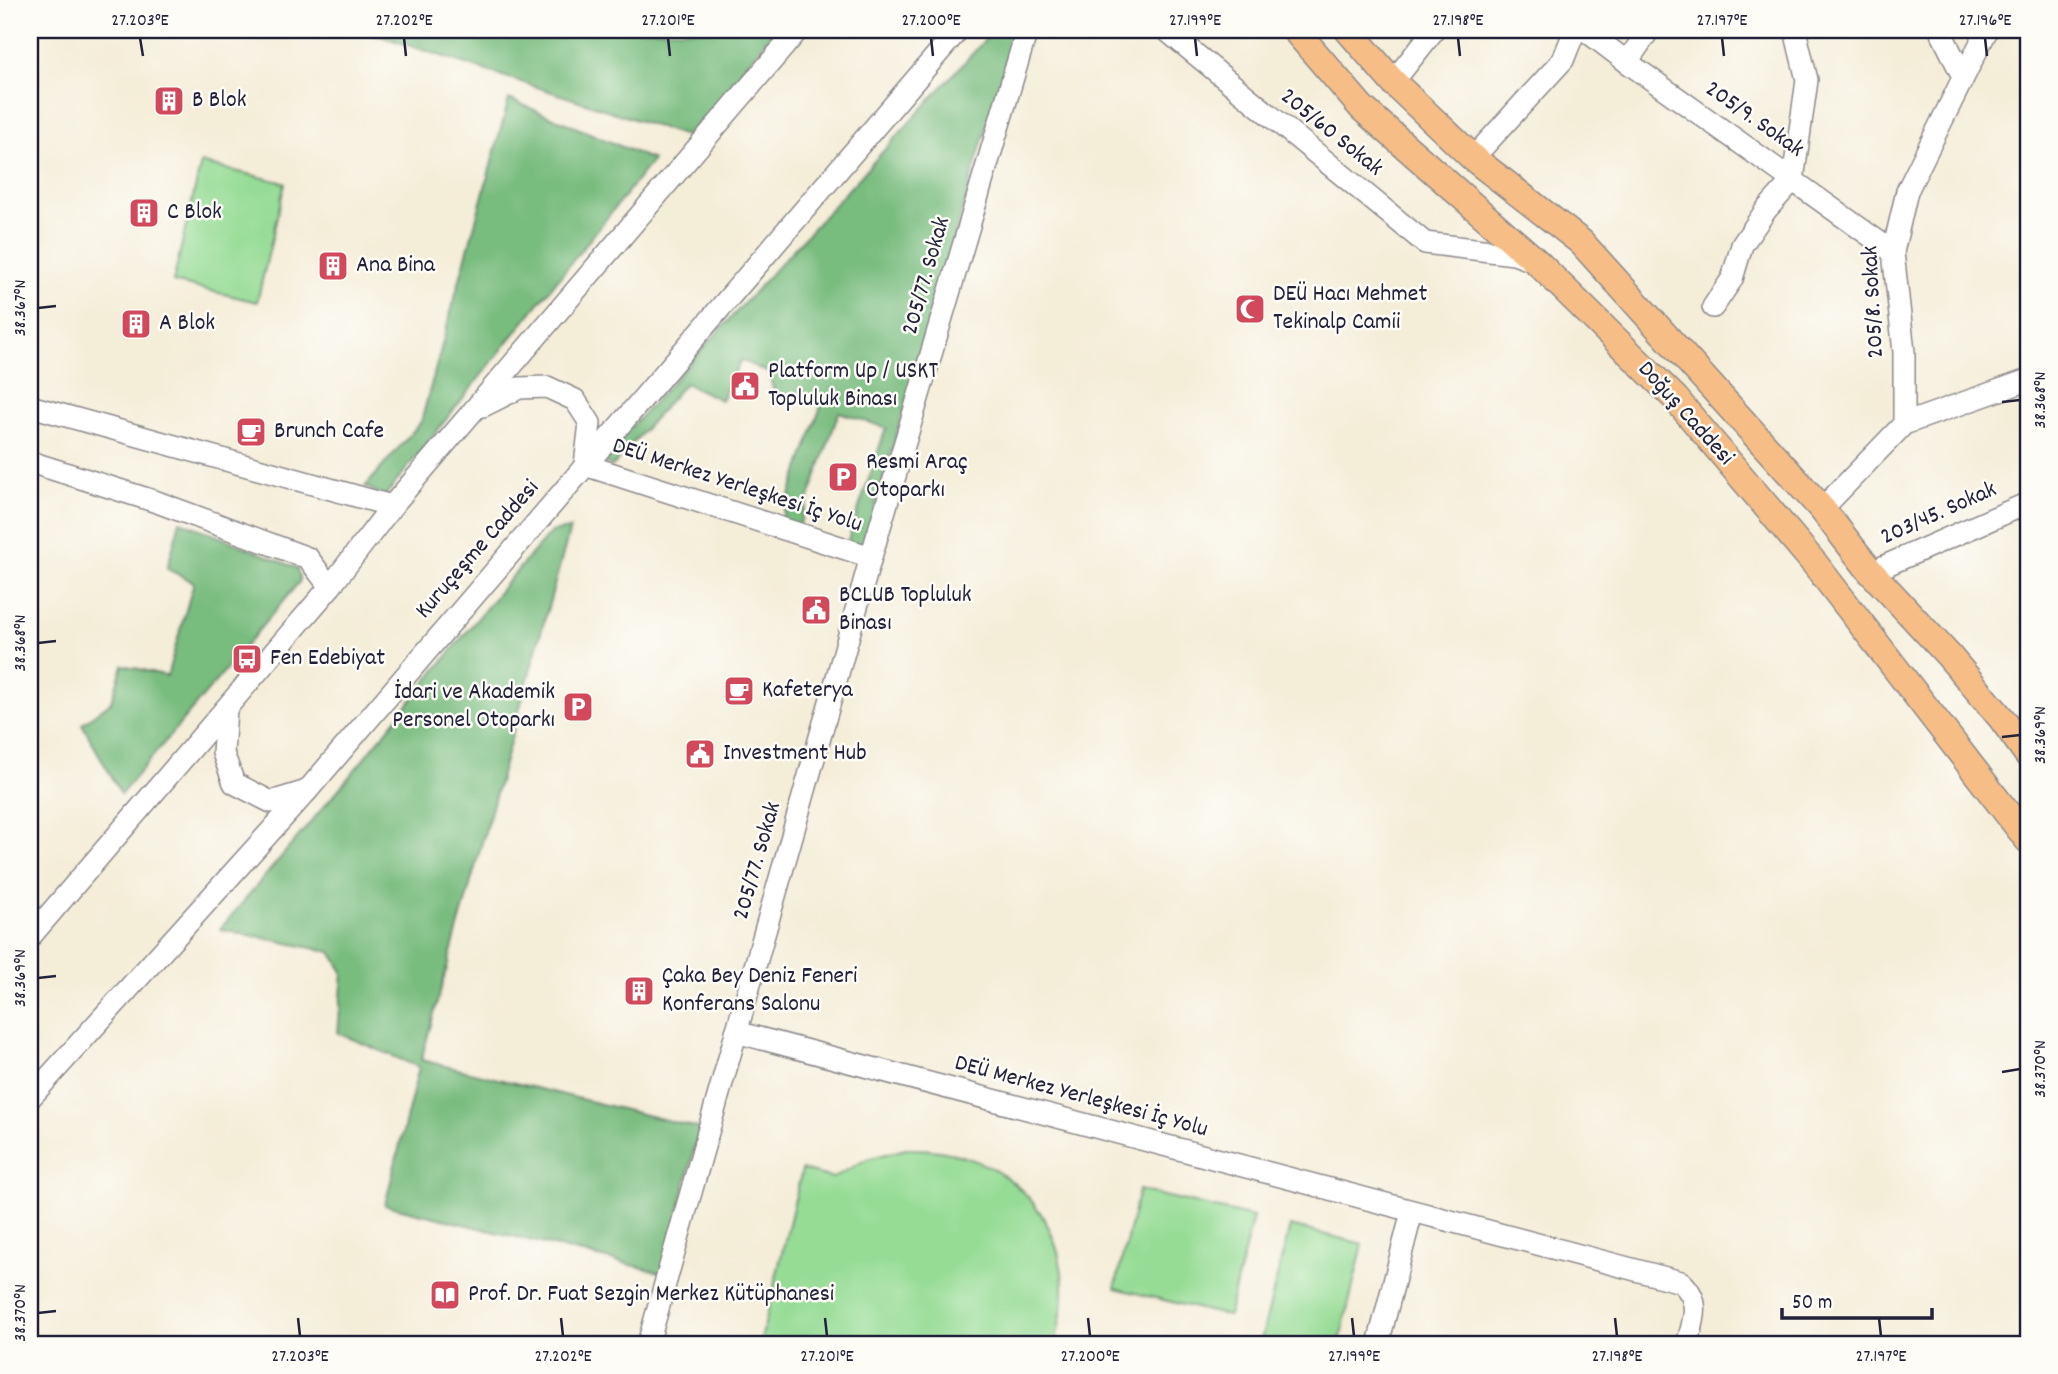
<svg xmlns="http://www.w3.org/2000/svg" width="2058" height="1374" font-family="Dekko,sans-serif">
<style>
.green{fill:#96dc95;stroke:#5c7f68;stroke-width:2}
.forest{fill:#78bc7e;stroke:#4d6f5c;stroke-width:2}
.lines{fill:none;stroke-linecap:round;stroke-linejoin:round}
.minor-casing{stroke:#8b888a;stroke-width:24}
.major-casing{stroke:#8b888a;stroke-width:29}
.minor{stroke:#fff;stroke-width:21}
.major{stroke:#f6be86;stroke-width:26}
.ticks{fill:none;stroke:#22223b;stroke-width:2.5}
.labels{text-anchor:middle;dominant-baseline:central;stroke-width:5;stroke-linejoin:round;paint-order:stroke}
.poi-label{font-size:24px;fill:#22223b;stroke:#fdfcf7;text-anchor:start}
.street-label{font-size:24px;fill:#22223b;stroke:#fdfcf7}
.neatline{fill:none;stroke:#22223b;stroke-width:2.5}
.ticks-label{font-size:18px;text-anchor:middle;fill:#22223b}
</style>
<rect width="100%" height="100%" fill="#fdfcf7"/>
<filter id="ink" filterUnits="userSpaceOnUse"><feTurbulence type="fractalNoise" baseFrequency=".0143" numOctaves="2"/><feDisplacementMap in="SourceGraphic" scale="14" xChannelSelector="R" yChannelSelector="G"/><feConvolveMatrix kernelMatrix="1 2 1 2 8 2 1 2 1" color-interpolation-filters="sRGB"/></filter>
<filter id="wash" filterUnits="userSpaceOnUse"><feTurbulence type="fractalNoise" baseFrequency=".00686" numOctaves="4" result="noise"/><feDisplacementMap in="SourceGraphic" scale="28" xChannelSelector="R" yChannelSelector="G"/><feGaussianBlur stdDeviation="1.57" result="paint"/><feColorMatrix in="noise" values="0 0 0 0 0 0 0 0 0 0 0 0 0 0 0 0 0 1.4 0 .05"/><feComposite in="paint" operator="in"/></filter>
<g filter="url(#wash)">
<rect width="100%" height="100%" fill="#f4edd8"/>
<!-- green -->
<g class="green">
<polygon points="201,163 285,183 257,302 173,282"/>
<path d="M 906,1149 C 989,1146 1059,1199 1063,1285 C 1064,1306 1060,1325 1055,1344 L 760,1344 L 802,1170 L 833,1178 L 867,1159 Z"/>
<polygon points="1139,1190 1253,1217 1228,1316 1115,1288"/>
<polygon points="1290,1226 1363,1244 1339,1344 1260,1344"/>
</g>
<!-- forest -->
<g class="forest">
<polygon points="362,30 774,30 689,137"/>
<polygon points="994,30 1015,30 863,548 847,543 886,428 839,412 799,526 781,521 821,406 773,390 769,373 741,360 721,400 685,383 613,466 600,461"/>
<polygon points="509,99 653,160 385,496 365,487 421,422"/>
<polygon points="180,521 297,568 300,581 121,794 82,724 111,702 123,665 167,676 194,582 167,569"/>
<polygon points="570,529 421,1060 699,1128 664,1273 385,1205 419,1067 338,1033 343,972 331,952 220,929 349,777 509,580 551,532"/>
</g>
</g>
<g filter="url(#ink)">
<g class="lines">
<!-- minor casing -->
<g class="minor-casing">
<g id="minor">
<polyline points="1166,30 1425,243 1514,254 1533,261"/>
<polyline points="1585,30 1627,62 1893,252"/>
<polyline points="1940,30 1963,77"/>
<polyline points="1627,62 1649,30"/>
<polyline points="1393,82 1434,30"/>
<polyline points="1473,158 1563,60 1575,30"/>
<polyline points="1793,180 1807,80 1795,30"/>
<polyline points="1713,307 1732,279 1742,245 1766,210 1793,180"/>
<polyline points="30,406 392,506"/>
<polyline points="483,406 519,388 547,387 575,400 590,423 585,465"/>
<polyline points="1904,424 1904,352 1893,252 1907,191 1987,30"/>
<polyline points="30,462 157,502 308,558 330,587"/>
<polyline points="585,465 871,557"/>
<polyline points="1822,509 1904,424 2028,380"/>
<polyline points="1871,572 2028,503"/>
<polyline points="226,709 223,753 234,783 271,802 307,791"/>
<polyline points="30,937 330,587 392,506 798,30"/>
<path d="M 736,1032 L 1681,1282 C 1702,1301 1694,1320 1687,1344"/>
<polyline points="30,1098 307,791 958,30"/>
<polyline points="648,1344 871,557 1027,30"/>
<polyline points="1378,1344 1412,1212"/>
</g>
</g>
<!-- major casing -->
<g class="major-casing">
<g id="major">
<polyline points="1295,30 1362,108 1538,263 1675,398 1815,564 2028,840"/>
<polyline points="1348,30 1393,82 1473,158 1581,242 1822,509 1871,572 1949,656 2002,719 2028,755"/>
</g>
</g>
<!-- minor -->
<use href="#minor" class="minor"/>
<!-- major -->
<use href="#major" class="major"/>
</g>
</g>
<!-- ticks -->
<path class="ticks" d="M 140,38 L 143,56M 404,38 L 406,56M 668,38 L 670,56M 931,38 L 933,56M 1195,38 L 1197,56M 1458,38 L 1460,56M 1722,38 L 1724,56M 1985,38 L 1987,56M 38,308 L 56,306M 2002,402 L 2020,400M 38,643 L 56,641M 2002,737 L 2020,735M 38,978 L 56,976M 2002,1072 L 2020,1069M 38,1313 L 56,1311M 298,1318 L 300,1336M 561,1318 L 563,1336M 825,1318 L 827,1336M 1088,1318 L 1090,1336M 1352,1318 L 1354,1336M 1615,1318 L 1617,1336M 1879,1318 L 1881,1336"/>
<!-- icons -->
<defs>
<g id="building-square" transform="scale(1.575)"><rect x="-9" y="-9" width="18" height="18" rx="4" fill="#d1495b" stroke="#fdfcf7"/><path d="M-4-6H4V6H1V3H-1V6H-4ZM-2.5-4.3h1.7v1.8h-1.7ZM.8-4.3h1.7v1.8H.8ZM-2.5-1h1.7V.8h-1.7ZM.8-1h1.7V.8H.8Z" fill="#fff"/></g>
<g id="mosque-square" transform="scale(1.575)"><rect x="-9" y="-9" width="18" height="18" rx="4" fill="#d1495b" stroke="#fdfcf7"/><path d="M3.5-4.9A6 6 0 1 0 3.5 4.9A5 5 0 1 1 3.5-4.9Z" fill="#fff"/></g>
<g id="civic-square" transform="scale(1.575)"><rect x="-9" y="-9" width="18" height="18" rx="4" fill="#d1495b" stroke="#fdfcf7"/><path d="M-.6-6.5H3V-4.5H.6V-3L4-1V1h2V6H-6V1h2V-1L-.6-3ZM-1.2 2.5V6h2.4V2.5Z" fill="#fff"/></g>
<g id="cafe-square" transform="scale(1.575)"><rect x="-9" y="-9" width="18" height="18" rx="4" fill="#d1495b" stroke="#fdfcf7"/><path d="M-5.5-4.5H6V0H3Q3 3.5 0 3.5H-2.5Q-5.5 3.5-5.5 0ZM3-3.2v2h1.7v-2ZM-6 4.5H4V6H-6Z" fill="#fff"/></g>
<g id="parking-square" transform="scale(1.575)"><rect x="-9" y="-9" width="18" height="18" rx="4" fill="#d1495b" stroke="#fdfcf7"/><path d="M-3.5-5.5H1a3.5 3.5 0 0 1 0 7H-1V5.5H-3.5ZM-1-3.4V-.6H.8a1.4 1.4 0 0 0 0-2.8Z" fill="#fff"/></g>
<g id="bus-square" transform="scale(1.575)"><rect x="-9" y="-9" width="18" height="18" rx="4" fill="#d1495b" stroke="#fdfcf7"/><path d="M-5-6H5V4H4V6H2V4H-2V6H-4V4H-5ZM-3.5-4V0h7V-4ZM-3.5 1.2v1.5H-2V1.2ZM2 1.2v1.5H3.5V1.2Z" fill="#fff"/></g>
<g id="library-square" transform="scale(1.575)"><rect x="-9" y="-9" width="18" height="18" rx="4" fill="#d1495b" stroke="#fdfcf7"/><path d="M-6-4Q-3-5.5-.7-3.5V5Q-3 3-6 4ZM6-4Q3-5.5 .7-3.5V5Q3 3 6 4Z" fill="#fff"/></g>
</defs>
<g fill-rule="evenodd">
<use href="#building-square" x="169" y="101"/>
<use href="#building-square" x="144" y="213"/>
<use href="#building-square" x="333" y="266"/>
<use href="#mosque-square" x="1250" y="309"/>
<use href="#building-square" x="136" y="324"/>
<use href="#civic-square" x="745" y="386"/>
<use href="#cafe-square" x="251" y="432"/>
<use href="#parking-square" x="843" y="477"/>
<use href="#civic-square" x="816" y="610"/>
<use href="#bus-square" x="247" y="659"/>
<use href="#cafe-square" x="739" y="691"/>
<use href="#parking-square" x="578" y="707"/>
<use href="#civic-square" x="700" y="754"/>
<use href="#building-square" x="639" y="991"/>
<use href="#library-square" x="445" y="1295"/>
</g>
<g class="labels">
<!-- poi labels -->
<g class="poi-label">
<text x="192" y="101">B Blok</text>
<text x="167" y="213">C Blok</text>
<text x="356" y="266">Ana Bina</text>
<text x="1273" y="295">DEÜ Hacı Mehmet<tspan x="1273" dy="28">Tekinalp Camii</tspan></text>
<text x="159" y="324">A Blok</text>
<text x="768" y="372">Platform Up / USKT<tspan x="768" dy="28">Topluluk Binası</tspan></text>
<text x="274" y="432">Brunch Cafe</text>
<text x="866" y="463">Resmi Araç<tspan x="866" dy="28">Otoparkı</tspan></text>
<text x="839" y="596">BCLUB Topluluk<tspan x="839" dy="28">Binası</tspan></text>
<text x="270" y="659">Fen Edebiyat</text>
<text x="762" y="691">Kafeterya</text>
<text x="555" y="693" text-anchor="end">İdari ve Akademik<tspan x="555" dy="28">Personel Otoparkı</tspan></text>
<text x="723" y="754">Investment Hub</text>
<text x="662" y="977">Çaka Bey Deniz Feneri<tspan x="662" dy="28">Konferans Salonu</tspan></text>
<text x="468" y="1295">Prof. Dr. Fuat Sezgin Merkez Kütüphanesi</text>
</g>
<!-- street labels -->
<g class="street-label">
<text transform="translate(1754 120) rotate(35)">205/9. Sokak</text>
<text transform="translate(1331 133) rotate(39)">205/60 Sokak</text>
<text transform="translate(927 276) rotate(-74)">205/77. Sokak</text>
<text transform="translate(1874 302) rotate(-93)">205/8. Sokak</text>
<text transform="translate(1685 414) rotate(48)">Doğuş Caddesi</text>
<text transform="translate(737 486) rotate(18)">DEÜ Merkez Yerleşkesi İç Yolu</text>
<text transform="translate(1939 514) rotate(-24)">203/45. Sokak</text>
<text transform="translate(478 550) rotate(-49)">Kuruçeşme Caddesi</text>
<text transform="translate(758 861) rotate(-74)">205/77. Sokak</text>
<text transform="translate(1081 1097) rotate(15)">DEÜ Merkez Yerleşkesi İç Yolu</text>
</g>
</g>
<!-- margin -->
<rect width="2058" height="1374" fill="none" stroke="#fdfcf7" stroke-width="77"/>
<!-- scale -->
<path d="M1782 1308v10h150v-10" fill="none" stroke="#22223b" stroke-width="3.5"/>
<text x="1792" y="1308" font-size="21" fill="#22223b" stroke="#fdfcf7" stroke-width="5" paint-order="stroke">50 m</text>
<rect x="38" y="38" width="1982" height="1298" class="neatline"/>
<g class="ticks-label">
<text x="140" y="25">27.203°E</text>
<text x="404" y="25">27.202°E</text>
<text x="668" y="25">27.201°E</text>
<text x="931" y="25">27.200°E</text>
<text x="1195" y="25">27.199°E</text>
<text x="1458" y="25">27.198°E</text>
<text x="1722" y="25">27.197°E</text>
<text x="1985" y="25">27.196°E</text>
<text transform="translate(19 308) rotate(-90)" y="6">38.367°N</text>
<text transform="translate(2039 400) rotate(-90)" y="6">38.368°N</text>
<text transform="translate(19 643) rotate(-90)" y="6">38.368°N</text>
<text transform="translate(2039 735) rotate(-90)" y="6">38.369°N</text>
<text transform="translate(19 978) rotate(-90)" y="6">38.369°N</text>
<text transform="translate(2039 1069) rotate(-90)" y="6">38.370°N</text>
<text transform="translate(19 1313) rotate(-90)" y="6">38.370°N</text>
<text x="300" y="1361">27.203°E</text>
<text x="563" y="1361">27.202°E</text>
<text x="827" y="1361">27.201°E</text>
<text x="1090" y="1361">27.200°E</text>
<text x="1354" y="1361">27.199°E</text>
<text x="1617" y="1361">27.198°E</text>
<text x="1881" y="1361">27.197°E</text>
</g>
</svg>
